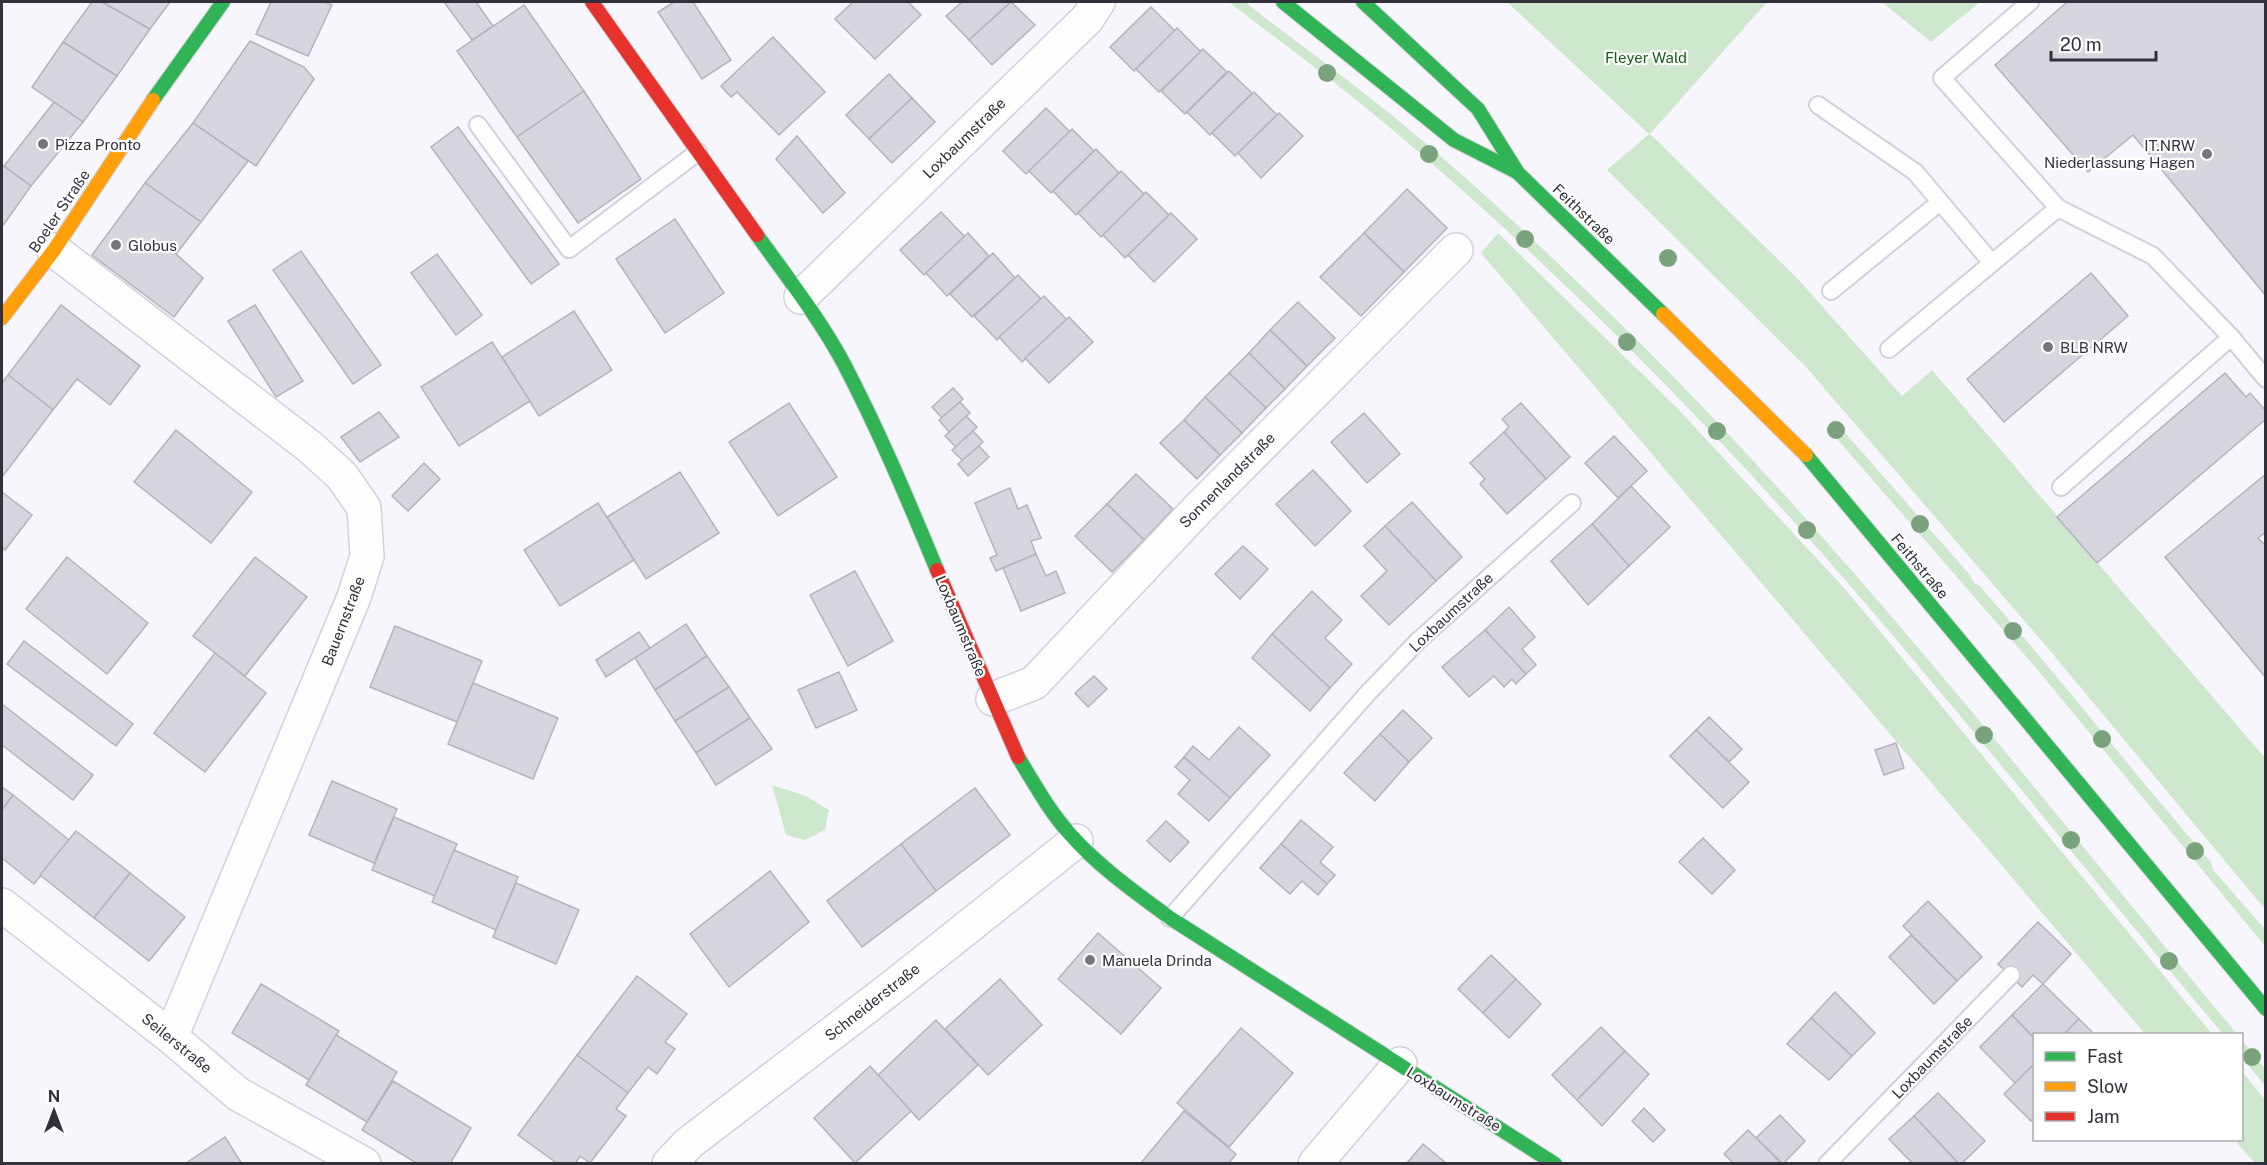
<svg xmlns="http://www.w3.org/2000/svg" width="2267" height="1165" font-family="'Public Sans',sans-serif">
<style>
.green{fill:#cee8ce}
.building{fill:#d7d6de;stroke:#b4b3bb;stroke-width:1.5}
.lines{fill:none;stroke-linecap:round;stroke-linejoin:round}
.lane-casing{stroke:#d2d0d8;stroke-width:20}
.street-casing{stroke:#d2d0d8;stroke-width:36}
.fast-casing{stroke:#d2d0d8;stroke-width:16}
.slow-casing{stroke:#d2d0d8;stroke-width:16}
.jam-casing{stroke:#d2d0d8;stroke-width:16}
.lane{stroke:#fefeff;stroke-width:16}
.street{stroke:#fefeff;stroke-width:33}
.fast{stroke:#30b455;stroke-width:14}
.slow{stroke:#ff9f0a;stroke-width:14}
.jam{stroke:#e5322d;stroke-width:14}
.tree{fill:#7aa27c}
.poi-dot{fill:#76757f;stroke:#fff;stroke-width:2}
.labels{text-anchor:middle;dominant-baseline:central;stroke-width:4.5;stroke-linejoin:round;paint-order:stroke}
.park-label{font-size:15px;fill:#145d13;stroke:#fff}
.street-label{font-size:15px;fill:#31303b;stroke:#fff}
.poi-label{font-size:15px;fill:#31303b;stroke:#fff;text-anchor:start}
</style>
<rect width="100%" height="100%" fill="#f7f6fc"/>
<!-- green -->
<g class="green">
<path d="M 1229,2 L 1245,2 C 1296,42 1349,80 1399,121 C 1481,188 1557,262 1633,336 C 1852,553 2041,798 2237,1034 L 2223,1034 C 2063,845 1912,648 1743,466 C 1631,346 1513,231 1388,126 C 1337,83 1282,43 1229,2 Z"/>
<polygon points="1507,2 1767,2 1650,134 1797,278 1902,396 1932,370 2265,758 2265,909 2047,647 1806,367 1607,170 1649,134"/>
<polygon points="1882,2 1980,2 1931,42"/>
<polygon points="1498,233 1678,409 1846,590 2212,1034 2145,1034 1481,253"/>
<path d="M 1834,420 L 1969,574 L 1975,584 L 1979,585 C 2058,676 2132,771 2211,862 L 2213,870 L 2265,929 L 2265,946 L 2036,668 L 1837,439 L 1833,431 L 1831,422 Z"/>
<polygon points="772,785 806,796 829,810 825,830 805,840 786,835"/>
<polygon points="2242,1040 2265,1069 2265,1086 2242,1057"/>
<polygon points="2242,1071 2265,1100 2265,1163 2255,1163 2234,1140 2242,1140"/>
</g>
<!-- building -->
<g class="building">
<polygon points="92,2 102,2 150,29 117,76 63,42"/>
<polygon points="102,2 170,2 150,29"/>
<polygon points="271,2 324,2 332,5 308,56 256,34"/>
<polygon points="444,2 476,2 493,26 472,40"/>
<polygon points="674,2 693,2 731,60 702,79 658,12"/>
<polygon points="853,2 908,2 921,15 875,59 835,19"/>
<polygon points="962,2 1011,2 969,40 946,16"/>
<polygon points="1011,2 1035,25 992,65 969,40"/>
<polygon points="2067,2 2266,2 2266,296 2133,135 2088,172 1995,65"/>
<polygon points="524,5 584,91 517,137 457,51"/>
<polygon points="1151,7 1175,31 1134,71 1110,47"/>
<polygon points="1177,28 1201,52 1159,92 1136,69"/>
<polygon points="773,37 825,92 779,135 737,92 731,97 721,86"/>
<polygon points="250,41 304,67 314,79 256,166 193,123"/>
<polygon points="63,42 117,76 83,122 32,87"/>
<polygon points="1203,49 1227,72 1185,114 1161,91"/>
<polygon points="1229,71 1252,93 1210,135 1187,112"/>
<polygon points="889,74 912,98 869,139 846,115"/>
<polygon points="584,91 641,179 578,223 517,137"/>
<polygon points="1254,92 1277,115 1235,156 1212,133"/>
<polygon points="912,98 935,122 892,163 869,139"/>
<polygon points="54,102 83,122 31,186 4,166"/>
<polygon points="1046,108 1070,132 1026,174 1003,151"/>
<polygon points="1279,113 1303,136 1261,178 1238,153"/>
<polygon points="193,123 248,161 201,222 145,183"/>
<polygon points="458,127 559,264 531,284 431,147"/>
<polygon points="1072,129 1094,151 1051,193 1029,171"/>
<polygon points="797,136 845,193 823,213 776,159"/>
<polygon points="1096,149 1119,173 1076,215 1053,191"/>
<polygon points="2,165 31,186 2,227"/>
<polygon points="1121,171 1144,194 1101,237 1078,213"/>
<polygon points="145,183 201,222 176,254 203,278 174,317 92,255"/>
<polygon points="1407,189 1447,228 1404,272 1364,233"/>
<polygon points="1146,192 1169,215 1125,258 1103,235"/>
<polygon points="941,212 965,237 924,275 900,250"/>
<polygon points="1171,213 1197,239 1154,282 1128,255"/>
<polygon points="675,219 724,293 665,333 616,259"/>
<polygon points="968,233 989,256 947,296 926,273"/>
<polygon points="1364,233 1404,272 1361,316 1320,277"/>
<polygon points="301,251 381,365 353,384 273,270"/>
<polygon points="993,253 1015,278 972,317 950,294"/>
<polygon points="437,254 482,315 456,335 411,273"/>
<polygon points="2091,273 2128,316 2004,422 1967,379"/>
<polygon points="1018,275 1041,299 997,340 974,316"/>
<polygon points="1044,296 1067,320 1022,362 999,337"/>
<polygon points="1298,302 1335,338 1307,366 1270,330"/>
<polygon points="61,305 140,366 110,405 77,379 53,410 8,375"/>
<polygon points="255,305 303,381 276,397 228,321"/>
<polygon points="574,311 612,370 539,416 502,357"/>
<polygon points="1069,317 1093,342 1049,383 1025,358"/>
<polygon points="1270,330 1307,366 1285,389 1249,353"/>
<polygon points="492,342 530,401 459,446 421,387"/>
<polygon points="1249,353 1285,389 1266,408 1229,373"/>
<polygon points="1229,373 1266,408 1242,433 1205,397"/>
<polygon points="2225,373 2246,397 2250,393 2266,411 2266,419 2097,563 2057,517"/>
<polygon points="8,375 53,410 2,477 2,383"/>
<polygon points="953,388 963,399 942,418 932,407"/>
<polygon points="1205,397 1242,433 1220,455 1184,420"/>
<polygon points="960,402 970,413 949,432 939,420"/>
<polygon points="789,403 837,477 778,516 729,442"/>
<polygon points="1521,403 1570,457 1546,479 1504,432 1509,427 1502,419"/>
<polygon points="379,412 399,437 360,462 341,437"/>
<polygon points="1364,413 1400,454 1367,483 1331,442"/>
<polygon points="966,416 977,427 956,447 945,436"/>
<polygon points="1184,420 1220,455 1197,479 1160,443"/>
<polygon points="176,430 252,492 211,543 134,482"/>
<polygon points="973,431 983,442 963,461 952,450"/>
<polygon points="1504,432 1546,479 1507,514 1480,484 1485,479 1470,463"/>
<polygon points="1614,436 1647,471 1618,498 1585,463"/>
<polygon points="979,446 989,457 968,476 958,464"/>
<polygon points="424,463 440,479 408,511 392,496"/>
<polygon points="1313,470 1351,511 1315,546 1276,504"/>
<polygon points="680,472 719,533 646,579 607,517"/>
<polygon points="1136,474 1173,509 1144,540 1107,504"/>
<polygon points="2266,474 2266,532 2258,538 2266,546 2266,678 2165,557"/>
<polygon points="1631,486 1670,527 1629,566 1592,524"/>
<polygon points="1010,488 1018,509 1027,505 1041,538 1031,541 1036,554 996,571 990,558 997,555 975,503"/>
<polygon points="2,492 32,515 5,550 2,547"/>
<polygon points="1412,502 1462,557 1436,581 1385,526"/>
<polygon points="598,503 634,560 560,606 524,550"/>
<polygon points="1107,504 1144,540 1112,572 1075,536"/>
<polygon points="1592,524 1629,566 1588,605 1551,561"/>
<polygon points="1385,526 1436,581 1389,625 1361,596 1387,571 1364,546"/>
<polygon points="1243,546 1268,569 1240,599 1215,574"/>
<polygon points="1036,554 1046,576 1056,571 1065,593 1021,611 1003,568"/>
<polygon points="67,557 148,623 107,674 26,609"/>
<polygon points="255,557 307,597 245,676 193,636"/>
<polygon points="855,571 893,641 848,666 810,595"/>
<polygon points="1312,591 1342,620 1325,638 1352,664 1330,688 1272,634"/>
<polygon points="1509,607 1535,637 1522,649 1536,665 1526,674 1485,630"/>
<polygon points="686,624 707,656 655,690 635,658"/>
<polygon points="395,626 482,661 457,722 370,687"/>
<polygon points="1485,630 1526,674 1516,684 1512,679 1504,687 1494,676 1469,697 1442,667"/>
<polygon points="639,632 650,648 606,677 596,660"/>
<polygon points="1272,634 1330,688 1310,711 1252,658"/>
<polygon points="24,641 133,724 116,746 7,664"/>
<polygon points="215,653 266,693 205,772 154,733"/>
<polygon points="707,656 729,687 675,721 655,690"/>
<polygon points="839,672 857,710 816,728 798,690"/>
<polygon points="1094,676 1107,689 1088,707 1075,693"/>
<polygon points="473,683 558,718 533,779 448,744"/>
<polygon points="729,687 750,718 696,753 675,721"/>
<polygon points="2,704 93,775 73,800 2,745"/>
<polygon points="1403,710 1432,738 1409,762 1380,734"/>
<polygon points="1709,717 1742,749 1729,762 1696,730"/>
<polygon points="750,718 772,749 716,785 696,753"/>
<polygon points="1239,727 1270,755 1230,798 1184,757 1193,746 1209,760"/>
<polygon points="1696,730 1749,782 1723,808 1670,756"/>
<polygon points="1380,734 1409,762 1375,801 1344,773"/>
<polygon points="1896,743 1904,768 1884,775 1875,750"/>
<polygon points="1184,757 1230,798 1209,821 1178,794 1190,780 1175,767"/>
<polygon points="332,781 397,809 374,863 309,835"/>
<polygon points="2,787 13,795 2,810"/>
<polygon points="975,788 1010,835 936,891 901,844"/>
<polygon points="13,795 69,840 34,884 2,858 2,810"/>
<polygon points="394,817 457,844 435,896 372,870"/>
<polygon points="1301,820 1333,847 1320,862 1335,875 1327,884 1281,844"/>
<polygon points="1166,821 1189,842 1170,862 1147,841"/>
<polygon points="76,831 130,873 94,918 40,875"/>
<polygon points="1703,838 1735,870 1712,894 1679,862"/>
<polygon points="901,844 936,891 862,947 827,901"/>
<polygon points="1281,844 1327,884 1318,895 1302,881 1290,894 1260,868"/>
<polygon points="454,850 518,877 496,930 432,902"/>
<polygon points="770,871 809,922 729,987 690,934"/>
<polygon points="130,873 185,917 149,961 94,918"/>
<polygon points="516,883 579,910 556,964 493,937"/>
<polygon points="1928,901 1982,957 1957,981 1903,926"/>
<polygon points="2038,922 2071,954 2043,984 2033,975 2022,987 1998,964"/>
<polygon points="1098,933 1161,988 1121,1034 1058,979"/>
<polygon points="1911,935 1957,981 1934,1004 1889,957"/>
<polygon points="1491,955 1516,979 1483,1013 1458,989"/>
<polygon points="637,976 687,1014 665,1042 675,1049 657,1074 648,1067 628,1093 577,1055"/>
<polygon points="1000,979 1042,1025 988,1075 945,1029"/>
<polygon points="1516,979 1541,1004 1509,1038 1483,1013"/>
<polygon points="261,984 339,1031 309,1080 232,1033"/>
<polygon points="2043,984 2079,1019 2064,1034 2034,1034 2034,1038 2012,1015"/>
<polygon points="1835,992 1875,1033 1852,1056 1811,1018"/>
<polygon points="2012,1015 2034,1038 2034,1064 2015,1083 1980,1047"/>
<polygon points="1811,1018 1852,1056 1829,1080 1787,1044"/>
<polygon points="2079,1019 2094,1034 2064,1034"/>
<polygon points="936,1020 978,1065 919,1120 878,1075"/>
<polygon points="1601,1027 1625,1051 1577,1100 1552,1075"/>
<polygon points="1241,1028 1293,1073 1229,1147 1177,1103"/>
<polygon points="336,1035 397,1072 367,1122 306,1085"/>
<polygon points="1625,1051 1649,1074 1602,1126 1577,1100"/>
<polygon points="577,1055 628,1093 616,1109 626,1116 590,1163 580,1156 575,1164 558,1164 518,1135"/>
<polygon points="2034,1064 2034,1118 2031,1121 2004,1094"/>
<polygon points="870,1066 911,1111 855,1163 814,1118"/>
<polygon points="393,1081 471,1128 450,1164 418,1164 362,1130"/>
<polygon points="1938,1093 1985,1141 1961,1164 1959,1164 1914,1116"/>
<polygon points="1644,1108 1665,1130 1653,1142 1632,1121"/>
<polygon points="1184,1111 1236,1154 1228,1164 1140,1164"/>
<polygon points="1780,1115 1805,1141 1783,1164 1756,1138"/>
<polygon points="1914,1116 1959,1164 1913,1164 1889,1139"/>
<polygon points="1748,1130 1782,1164 1734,1164 1724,1154"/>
<polygon points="225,1137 242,1164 185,1164 186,1163"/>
<polygon points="1423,1144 1447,1164 1406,1164"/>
</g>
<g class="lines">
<!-- lane casing -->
<g class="lane-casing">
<g id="lane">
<polyline points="2030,2 1942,78 2058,208 2153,256 2231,337 2266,379"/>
<polyline points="1818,105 1915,172 1992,263"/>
<polyline points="478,125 569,249 698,152"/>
<polyline points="1831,291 1940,202"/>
<polyline points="1889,349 2058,208"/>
<polyline points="2061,487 2231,337"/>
<polyline points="1170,918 1367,694 1418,641 1572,503"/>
<polyline points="1827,1164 2011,975"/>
</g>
</g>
<!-- street casing -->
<g class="street-casing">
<g id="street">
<polyline points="54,250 310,447 342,476 364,508 367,556 354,597 171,1037"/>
<polyline points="801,297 1087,19 1098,2"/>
<polyline points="993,699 1034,683 1198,509 1456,250"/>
<polyline points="2,905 171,1037 238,1094 364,1164"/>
<polyline points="669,1164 689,1143 890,989 1076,841"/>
<polyline points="1315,1164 1400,1064"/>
</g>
</g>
<!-- fast casing -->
<g class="fast-casing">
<g id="fast">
<polyline points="1283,2 1454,140 1517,172"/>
<polyline points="1363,2 1478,109 1518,173 1663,314"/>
<polyline points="153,100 223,2"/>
<path d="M 757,235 C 787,277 820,319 844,364 C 879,431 908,500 937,570"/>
<polyline points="1806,455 2266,1009"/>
<path d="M 1018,757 C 1034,783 1049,811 1070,834 C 1099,867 1135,892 1170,918 L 1555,1164"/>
</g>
</g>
<!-- slow casing -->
<g class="slow-casing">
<g id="slow">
<polyline points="1663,314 1806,455"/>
<polyline points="2,318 54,250 153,100"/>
</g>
</g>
<!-- jam casing -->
<g class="jam-casing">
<g id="jam">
<polyline points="592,2 757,235"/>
<polyline points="937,570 1018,757"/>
</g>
</g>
<!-- lane -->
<use href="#lane" class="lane"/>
<!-- street -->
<use href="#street" class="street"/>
<!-- fast -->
<use href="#fast" class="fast"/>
<!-- slow -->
<use href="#slow" class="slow"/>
<!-- jam -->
<use href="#jam" class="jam"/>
</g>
<!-- trees -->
<g class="tree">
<circle cx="1327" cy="73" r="9"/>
<circle cx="1429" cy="154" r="9"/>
<circle cx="1525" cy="239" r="9"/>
<circle cx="1668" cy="258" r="9"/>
<circle cx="1627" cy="342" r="9"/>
<circle cx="1836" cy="430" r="9"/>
<circle cx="1717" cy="431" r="9"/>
<circle cx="1920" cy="524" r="9"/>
<circle cx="1807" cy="530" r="9"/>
<circle cx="2013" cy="631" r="9"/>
<circle cx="1984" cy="735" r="9"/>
<circle cx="2102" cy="739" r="9"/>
<circle cx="2071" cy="840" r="9"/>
<circle cx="2195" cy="851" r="9"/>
<circle cx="2169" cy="961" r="9"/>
<circle cx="2252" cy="1057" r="9"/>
</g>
<!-- markers -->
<g class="poi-dot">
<circle cx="43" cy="144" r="6"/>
<circle cx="2207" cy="154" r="6"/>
<circle cx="116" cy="245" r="6"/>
<circle cx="2048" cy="347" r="6"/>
<circle cx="1090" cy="960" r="6"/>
</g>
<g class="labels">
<!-- park labels -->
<g class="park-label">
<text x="1646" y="57">Fleyer Wald</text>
</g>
<!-- street labels -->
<g class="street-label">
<text transform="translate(964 138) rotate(-44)">Loxbaumstraße</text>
<text transform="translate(59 211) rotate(-56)">Boeler Straße</text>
<text transform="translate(1584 214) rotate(44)">Feithstraße</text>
<text transform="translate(1227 480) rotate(-45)">Sonnenlandstraße</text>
<text transform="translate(1920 566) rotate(50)">Feithstraße</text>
<text transform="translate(1451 612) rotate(-43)">Loxbaumstraße</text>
<text transform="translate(343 621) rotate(-69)">Bauernstraße</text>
<text transform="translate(961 626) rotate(67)">Loxbaumstraße</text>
<text transform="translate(872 1002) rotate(-38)">Schneiderstraße</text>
<text transform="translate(177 1043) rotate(39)">Seilerstraße</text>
<text transform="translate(1932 1057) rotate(-46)">Loxbaumstraße</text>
<text transform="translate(1454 1099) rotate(32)">Loxbaumstraße</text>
</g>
<!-- poi labels -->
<g class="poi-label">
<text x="55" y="144">Pizza Pronto</text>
<text x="2195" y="145" text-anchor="end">IT.NRW<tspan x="2195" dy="17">Niederlassung Hagen</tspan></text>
<text x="128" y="245">Globus</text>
<text x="2060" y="347">BLB NRW</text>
<text x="1102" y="960">Manuela Drinda</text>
</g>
</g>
<!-- border -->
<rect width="2267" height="1165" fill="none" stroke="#31303b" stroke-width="6"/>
<!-- legend -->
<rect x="2033" y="1033" width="210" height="108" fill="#ffffff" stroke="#adacb1" stroke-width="1.5"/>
<rect x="2045" y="1052" width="30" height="9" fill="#30b455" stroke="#adacb1" stroke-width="1.5"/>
<text x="2087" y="1063" font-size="18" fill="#31303b">Fast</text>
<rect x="2045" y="1082" width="30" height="9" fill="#ff9f0a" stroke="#adacb1" stroke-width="1.5"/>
<text x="2087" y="1093" font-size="18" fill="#31303b">Slow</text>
<rect x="2045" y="1112" width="30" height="9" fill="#e5322d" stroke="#adacb1" stroke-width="1.5"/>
<text x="2087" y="1123" font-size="18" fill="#31303b">Jam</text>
<!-- north arrow -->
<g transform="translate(54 1111)" stroke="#ffffff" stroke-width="4.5" paint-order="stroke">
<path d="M0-4.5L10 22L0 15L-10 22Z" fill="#31303b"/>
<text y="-9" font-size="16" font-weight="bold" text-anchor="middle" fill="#31303b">N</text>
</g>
<!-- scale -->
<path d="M2051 51v9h105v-9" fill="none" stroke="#31303b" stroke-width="3"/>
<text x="2060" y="51" font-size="18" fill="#31303b" stroke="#ffffff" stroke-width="4.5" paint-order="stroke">20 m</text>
</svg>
